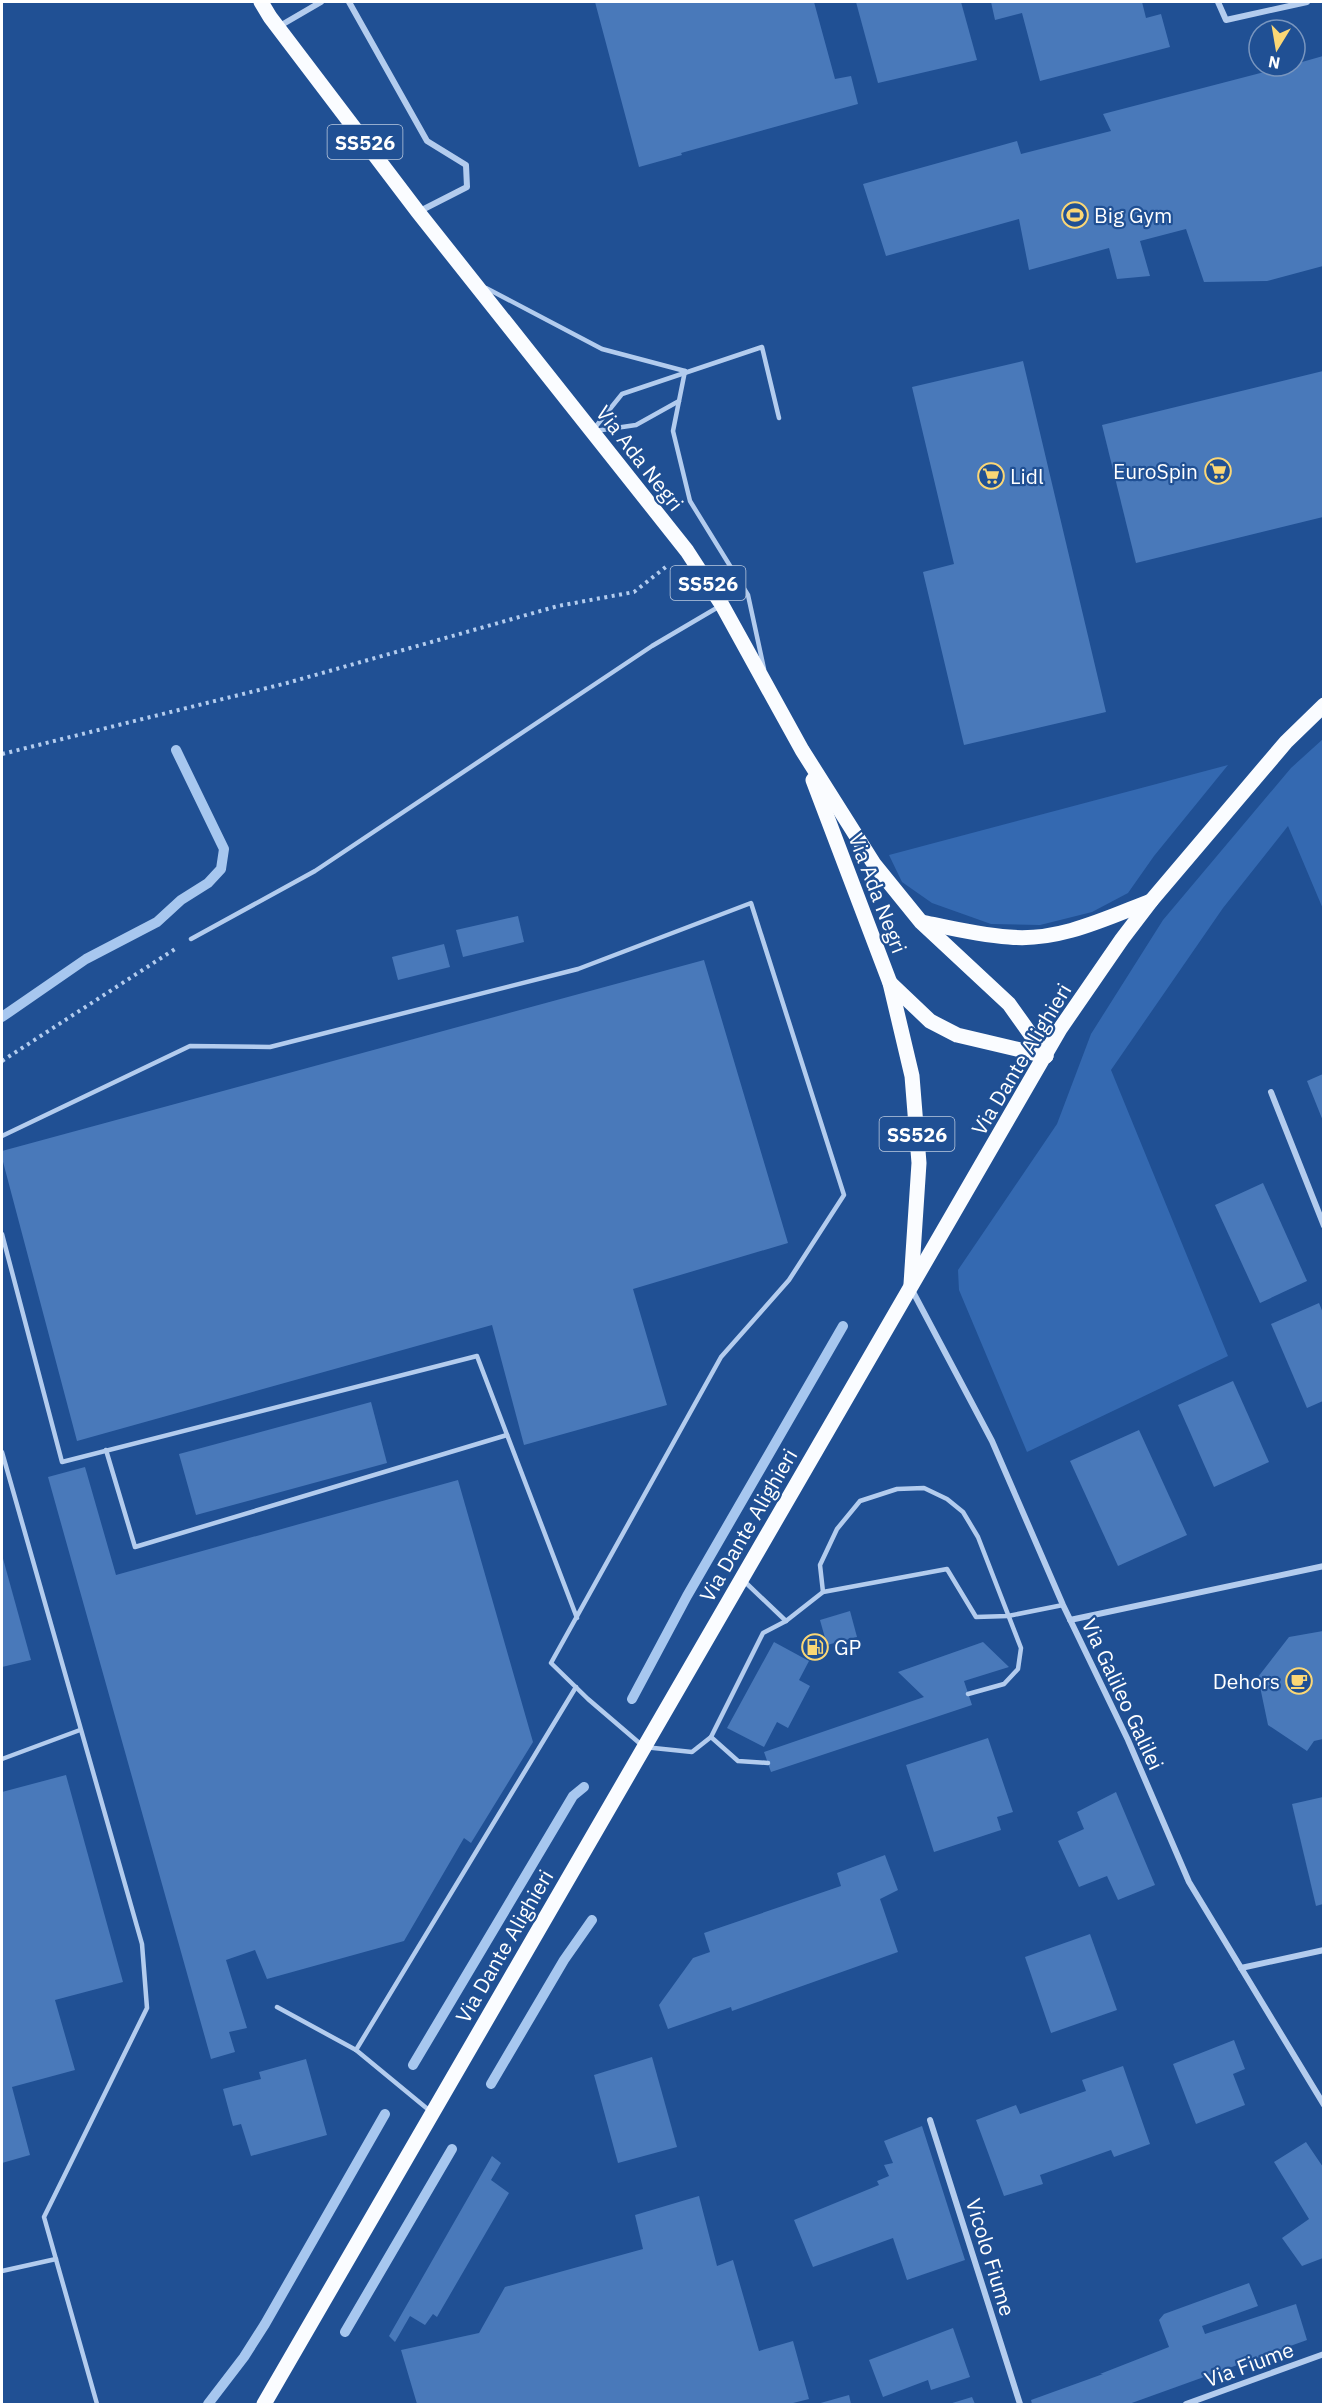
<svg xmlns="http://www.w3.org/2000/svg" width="1325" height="2406" font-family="'IBM Plex Sans',sans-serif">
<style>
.green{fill:#3469b1}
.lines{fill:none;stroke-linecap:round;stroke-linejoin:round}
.stream{stroke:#a7c7ef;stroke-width:10}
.building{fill:#4979ba}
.path{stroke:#b3ccee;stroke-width:4;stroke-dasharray:3 4.5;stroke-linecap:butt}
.service{stroke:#b3ccee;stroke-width:4.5}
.minor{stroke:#b3ccee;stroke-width:6}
.primary{stroke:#fafcff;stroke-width:15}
.labels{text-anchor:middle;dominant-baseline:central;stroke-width:4.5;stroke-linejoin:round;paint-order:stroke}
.shield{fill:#205094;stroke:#bccadf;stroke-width:1.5}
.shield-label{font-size:20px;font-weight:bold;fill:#fff}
.poi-label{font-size:21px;fill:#fff;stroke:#205094;text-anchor:start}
.street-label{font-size:21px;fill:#fff;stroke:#205094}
</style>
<rect width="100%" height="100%" fill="#205094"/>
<!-- green -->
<g class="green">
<polygon points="1323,739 1323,909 1288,826 1223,908 1111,1070 1228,1356 1027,1452 959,1290 958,1270 1057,1124 1091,1034 1163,920 1291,768"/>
<polygon points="1228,765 1154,856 1128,893 1092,912 1040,925 991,924 932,903 902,882 889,855"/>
</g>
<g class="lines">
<!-- stream -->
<g class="stream">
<polyline points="2,1017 86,959 157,922 181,900 208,883 221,869 224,849 176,750"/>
<polyline points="632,1699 687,1596 843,1326"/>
<polyline points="413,2065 573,1796 584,1787"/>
<polyline points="491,2084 564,1960 592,1920"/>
<polyline points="345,2332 452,2149"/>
<polyline points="208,2404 244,2357 265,2324 385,2114"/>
</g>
</g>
<!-- building -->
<g class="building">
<polygon points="595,2 814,2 835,79 851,76 858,104 681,153 682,155 639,167"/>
<polygon points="856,2 961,2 977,60 878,83"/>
<polygon points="991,2 1142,2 1146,18 1161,14 1170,47 1040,81 1022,13 995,20"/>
<polygon points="1323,56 1323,266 1267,281 1204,282 1186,229 1140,241 1150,276 1117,279 1109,248 1029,270 1019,219 886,256 863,184 1017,141 1021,154 1111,131 1103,114 1287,66 1295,66 1295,64"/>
<polygon points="1023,361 1106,712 964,745 923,572 954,564 912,387"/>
<polygon points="1323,371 1323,517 1136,563 1102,425"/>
<polygon points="518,916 524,942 463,957 456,930"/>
<polygon points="444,944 450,967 398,980 392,957"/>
<polygon points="704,960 788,1243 633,1289 667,1405 524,1445 492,1325 77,1441 2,1158 2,1151"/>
<polygon points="1323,1074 1323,1121 1307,1081"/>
<polygon points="1263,1183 1307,1281 1260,1303 1215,1205"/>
<polygon points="1319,1303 1323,1313 1323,1401 1307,1408 1271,1324"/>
<polygon points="1233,1381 1269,1462 1214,1487 1178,1405"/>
<polygon points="371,1402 387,1463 196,1515 179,1454"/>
<polygon points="1139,1430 1187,1535 1118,1566 1070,1461"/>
<polygon points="85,1467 116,1575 458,1480 533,1742 471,1843 464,1838 404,1941 267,1979 255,1950 226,1960 247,2028 229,2032 235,2052 211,2059 48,1477"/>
<polygon points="2,1555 31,1660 2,1667"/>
<polygon points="850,1611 857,1637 827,1645 820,1620"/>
<polygon points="1323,1631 1323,1739 1314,1741 1307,1751 1268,1725 1258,1677 1289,1637"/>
<polygon points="774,1642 809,1661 799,1680 810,1686 788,1728 777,1722 764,1747 727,1728"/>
<polygon points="983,1642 1009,1667 964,1681 972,1705 771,1772 764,1752 924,1697 898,1672"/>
<polygon points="988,1738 1013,1812 997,1817 1001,1830 934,1852 906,1765"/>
<polygon points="66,1775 123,1982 55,2000 75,2070 12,2087 30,2155 2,2163 2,1792"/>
<polygon points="1116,1792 1155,1885 1118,1900 1107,1876 1079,1887 1058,1841 1084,1829 1077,1812"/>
<polygon points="1323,1797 1323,1904 1316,1906 1292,1804"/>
<polygon points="885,1855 898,1890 880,1899 898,1952 732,2011 731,2007 668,2029 659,2005 693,1958 710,1952 704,1933 841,1886 837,1873"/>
<polygon points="1090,1934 1117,2010 1051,2033 1025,1957"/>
<polygon points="1234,2040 1245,2069 1233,2074 1245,2105 1196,2124 1173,2064"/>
<polygon points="652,2057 677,2147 618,2163 594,2075"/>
<polygon points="306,2059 327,2135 251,2156 241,2124 233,2126 223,2089 261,2079 259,2072"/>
<polygon points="1123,2066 1150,2144 1114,2157 1111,2150 1040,2175 1043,2184 1004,2196 976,2120 1016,2105 1020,2114 1086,2091 1082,2080"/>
<polygon points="922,2126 965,2260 907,2280 893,2238 813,2267 794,2220 879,2185 877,2181 889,2176 884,2165 893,2163 884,2141"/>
<polygon points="1306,2142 1323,2167 1323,2258 1302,2266 1282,2238 1309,2219 1274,2162"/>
<polygon points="492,2156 501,2163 491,2180 509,2193 437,2317 433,2314 425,2325 410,2316 395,2342 389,2336"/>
<polygon points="699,2196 717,2266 733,2260 759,2351 793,2341 809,2399 789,2404 417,2404 401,2350 479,2333 505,2287 643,2249 635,2215"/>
<polygon points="1249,2283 1258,2306 1202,2326 1205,2334 1296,2304 1307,2340 1129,2404 1032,2404 1031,2400 1103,2374 1100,2374 1169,2347 1159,2320 1164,2314"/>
<polygon points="953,2328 970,2377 931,2390 928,2380 883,2397 869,2360"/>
<polygon points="849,2395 851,2404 817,2404"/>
<polygon points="972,2397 975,2404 949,2404"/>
</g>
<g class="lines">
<!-- path -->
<g class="path">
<polyline points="2,754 287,683 558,606 634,592 667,566"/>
<polyline points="2,1061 175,949"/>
</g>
<!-- service -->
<g class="service">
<polyline points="486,288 602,349 685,371"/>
<polyline points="685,371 673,431 690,501 748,595 764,669"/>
<polyline points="593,430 622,394 762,347 779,418"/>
<polyline points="595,431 636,425 679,401"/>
<polyline points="191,939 315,871 652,646 720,606"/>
<polyline points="2,1136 190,1046 270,1047 578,969 751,903 844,1195 789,1280 721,1357 551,1663 588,1699 644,1747 692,1752 711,1737 763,1633 786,1621"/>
<polyline points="2,1234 62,1462 477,1356 577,1618"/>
<polyline points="106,1450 135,1547 507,1435"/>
<polyline points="2,1452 142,1944 147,2008 44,2217 97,2404"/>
<polyline points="744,1581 786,1621 823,1592 947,1569 976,1617 1008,1616 1063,1605"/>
<polyline points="823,1592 820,1565 837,1529 860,1501 897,1489 924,1488 947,1499 963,1512 978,1537 1021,1648 1018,1669 1004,1684 968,1694"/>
<polyline points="711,1737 738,1761 768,1763"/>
<polyline points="2,1759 80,1730"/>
<polyline points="277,2007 356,2050 430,2111"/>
<polyline points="356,2050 576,1687"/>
<polyline points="2,2271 56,2259"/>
</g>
<!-- minor -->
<g class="minor">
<polyline points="349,2 427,141 466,165 467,187 418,212"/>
<polyline points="1218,2 1226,20 1307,2"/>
<polyline points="278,27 321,2"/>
<polyline points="1271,1092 1324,1226"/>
<polyline points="912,1290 992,1441 1063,1605 1128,1740 1189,1882 1324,2105"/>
<polyline points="1070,1620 1324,1566"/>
<polyline points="1241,1968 1324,1950"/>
<polyline points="930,2120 1020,2404"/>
<polyline points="1186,2404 1324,2354"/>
</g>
<!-- primary -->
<g class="primary">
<polyline points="261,2 270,17 418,212 687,551 722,605 802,750 874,864 921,922 1009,1004 1046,1056"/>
<polyline points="813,780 890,983 912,1076 919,1163 911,1284"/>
<path d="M 922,922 C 950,928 979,935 1009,937 C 1058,942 1107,918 1151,901"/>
<polyline points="890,983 930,1021 957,1035 1046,1056"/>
<polyline points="264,2404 1060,1029 1122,939 1151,901 1286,742 1324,705"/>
</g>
</g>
<!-- icons -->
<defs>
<g id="stadium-ring" transform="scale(1.35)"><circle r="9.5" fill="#205094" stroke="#fbd775" stroke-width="1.5"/><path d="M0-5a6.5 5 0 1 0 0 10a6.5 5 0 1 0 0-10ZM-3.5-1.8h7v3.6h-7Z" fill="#fbd775"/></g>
<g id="supermarket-ring" transform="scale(1.35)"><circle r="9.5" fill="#205094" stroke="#fbd775" stroke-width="1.5"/><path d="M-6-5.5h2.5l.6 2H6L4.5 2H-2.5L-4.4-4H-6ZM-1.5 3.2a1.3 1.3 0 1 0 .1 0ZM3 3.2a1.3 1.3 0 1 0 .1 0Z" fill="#fbd775"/></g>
<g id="fuel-ring" transform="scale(1.35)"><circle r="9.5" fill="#205094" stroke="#fbd775" stroke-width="1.5"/><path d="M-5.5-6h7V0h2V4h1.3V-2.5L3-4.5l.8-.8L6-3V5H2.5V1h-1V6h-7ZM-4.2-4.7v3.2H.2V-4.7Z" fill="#fbd775"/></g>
<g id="cafe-ring" transform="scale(1.35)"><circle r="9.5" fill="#205094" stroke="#fbd775" stroke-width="1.5"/><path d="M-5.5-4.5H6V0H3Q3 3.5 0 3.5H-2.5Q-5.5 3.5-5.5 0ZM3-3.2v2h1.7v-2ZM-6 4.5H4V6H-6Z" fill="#fbd775"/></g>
</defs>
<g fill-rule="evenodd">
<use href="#stadium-ring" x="1075" y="215"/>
<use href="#supermarket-ring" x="1218" y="471"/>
<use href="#supermarket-ring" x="991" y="476"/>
<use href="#fuel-ring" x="815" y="1647"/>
<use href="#cafe-ring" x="1299" y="1681"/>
</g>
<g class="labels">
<!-- shield labels -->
<g class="shield">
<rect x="327.5" y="125" width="75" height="34" rx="4.5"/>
<rect x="670.5" y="566" width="75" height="34" rx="4.5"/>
<rect x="879.5" y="1117" width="75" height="34" rx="4.5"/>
</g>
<g class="shield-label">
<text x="365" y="142">SS526</text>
<text x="708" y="583">SS526</text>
<text x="917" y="1134">SS526</text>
</g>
<!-- poi labels -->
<g class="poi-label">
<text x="1094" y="215">Big Gym</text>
<text x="1198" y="471" text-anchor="end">EuroSpin</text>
<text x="1010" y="476">Lidl</text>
<text x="834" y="1647">GP</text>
<text x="1280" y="1681" text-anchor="end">Dehors</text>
</g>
<!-- street labels -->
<g class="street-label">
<text transform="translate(640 458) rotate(52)">Via Ada Negri</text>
<text transform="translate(878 893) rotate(69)">Via Ada Negri</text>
<text transform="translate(1021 1059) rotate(-59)">Via Dante Alighieri</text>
<text transform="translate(748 1525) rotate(-60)">Via Dante Alighieri</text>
<text transform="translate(1123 1694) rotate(65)">Via Galileo Galilei</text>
<text transform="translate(504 1946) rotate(-60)">Via Dante Alighieri</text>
<text transform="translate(991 2257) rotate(73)">Vicolo Fiume</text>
<text transform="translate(1249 2364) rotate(-20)">Via Fiume</text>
</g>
</g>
<!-- border -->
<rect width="1325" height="2406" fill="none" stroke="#ffffff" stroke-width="6"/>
<!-- north arrow -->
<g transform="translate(1277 48) rotate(191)"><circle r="28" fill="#205094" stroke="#7996bf" stroke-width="1.5"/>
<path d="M0-4.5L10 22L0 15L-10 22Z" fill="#fbd775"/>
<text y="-9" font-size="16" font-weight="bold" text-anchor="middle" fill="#ffffff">N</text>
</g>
</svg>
